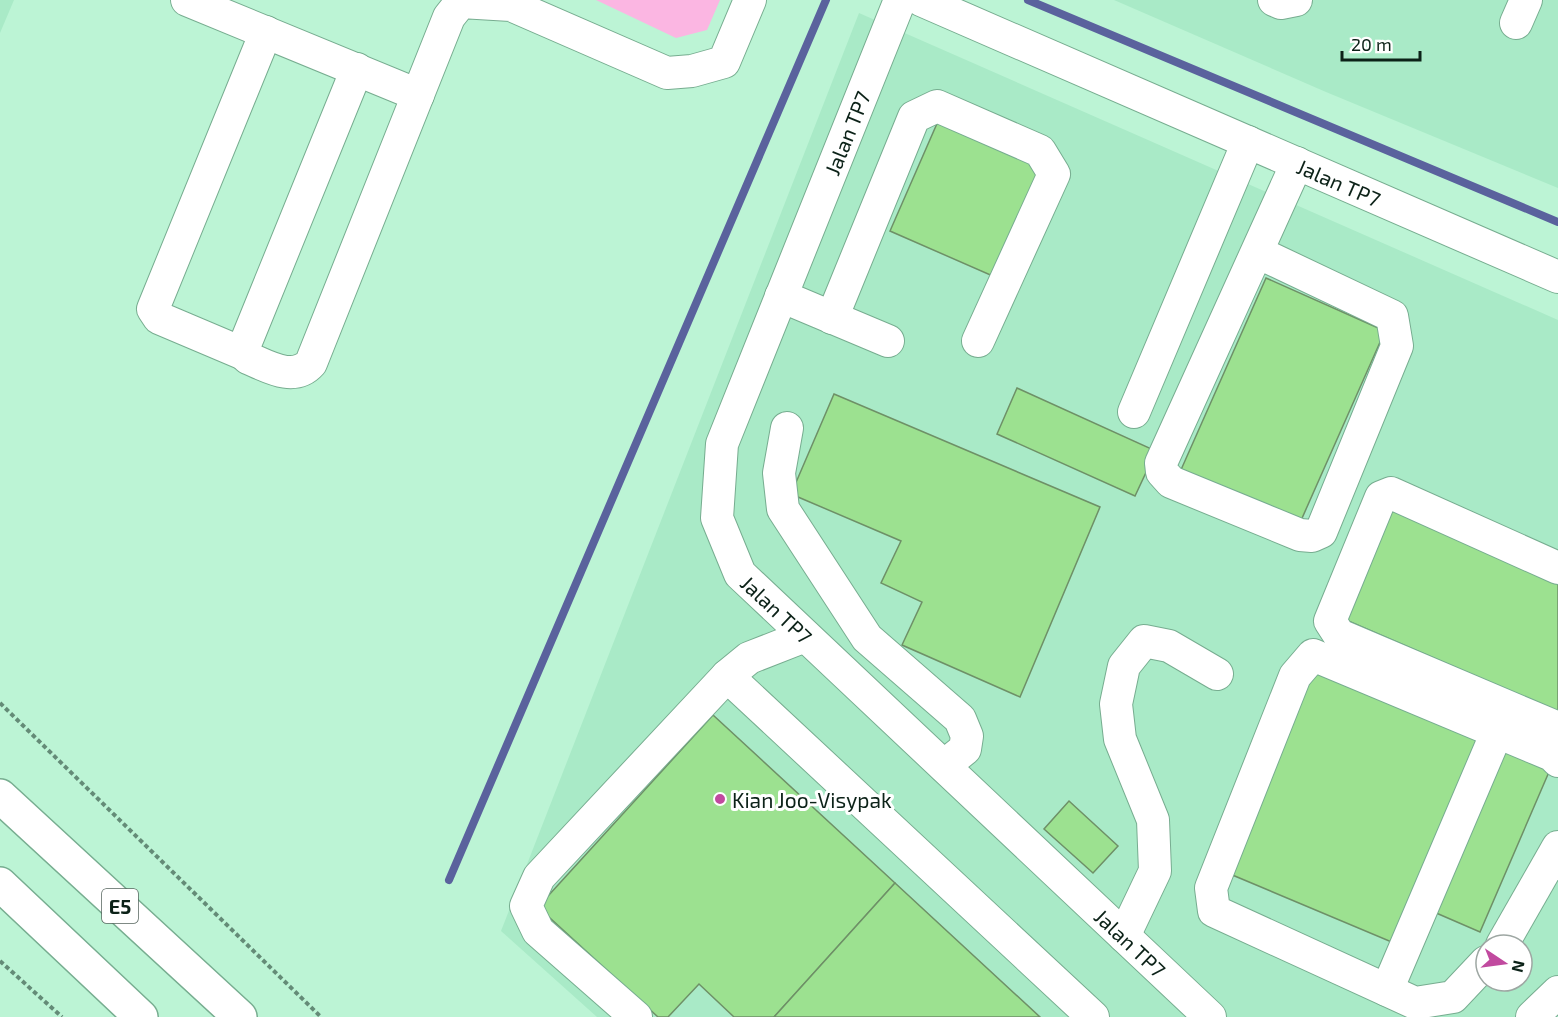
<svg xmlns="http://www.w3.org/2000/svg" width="1558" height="1017" font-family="'Exo 2',sans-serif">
	<rect width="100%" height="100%" fill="#bcf4d5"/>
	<g fill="#a9eac7" fill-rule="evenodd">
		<polygon points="0,0 14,0 0,33"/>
		<polygon points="1114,0 1558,0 1558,188 1326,92"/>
		<path d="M859,13l699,307v697h-961l-96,-86zM1486,945h36v36h-36z"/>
	</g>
	<polygon fill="#fbb6e2" points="596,0 720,0 707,30 676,38"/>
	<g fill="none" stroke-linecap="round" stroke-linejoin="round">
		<g stroke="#5a629d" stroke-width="8">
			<polyline points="1028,0 1558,222"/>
			<polyline points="449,880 826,0"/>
		</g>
	</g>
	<g fill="#9ce190" stroke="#6e9067" stroke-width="1.5">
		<polygon points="939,119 1044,165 995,277 890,231"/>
		<polygon points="1266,278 1385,331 1299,525 1180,472"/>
		<polygon points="1017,388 1156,451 1135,496 997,434"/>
		<polygon points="834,394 1100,507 1020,697 902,645 922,602 881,583 901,541 791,494"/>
		<polygon points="1395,504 1558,577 1558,712 1346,620"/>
		<polygon points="1314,669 1479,739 1394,943 1230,874"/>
		<polygon points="713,715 895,883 774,1017 734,1017 699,984 668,1017 658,1017 538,907"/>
		<polygon points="1499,742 1552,765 1480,932 1427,909"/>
		<polygon points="1069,801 1118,846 1093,873 1044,829"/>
		<polygon points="895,883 1040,1017 774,1017"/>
	</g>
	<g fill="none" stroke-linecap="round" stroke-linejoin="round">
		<defs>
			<g id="minor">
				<polyline points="187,0 418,95"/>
				<path id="s1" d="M900,0l-178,444 -5,74 23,56 470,443"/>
				<path id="s2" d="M921,0l637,277"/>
				<polyline points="1274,0 1281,3 1296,0"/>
				<polyline points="1516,23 1526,0"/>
				<path d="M357,69l-111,273 -2,12 4,4c21,9 46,24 63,5l138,-346 12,-15 50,3 156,68 25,-2 32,-9 26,-62"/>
				<polyline points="1257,252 1392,316 1397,346 1321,532 1312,536 1300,535 1171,482 1162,472 1161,463 1297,163"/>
				<polyline points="781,296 888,341"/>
				<polyline points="832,318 914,117 937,106 1040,151 1054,174 978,341"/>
				<polyline points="244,354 159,318 153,309 266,32"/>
				<polyline points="1134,412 1248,142"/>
				<polyline points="787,428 779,473 783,509 867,638 960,719 967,736 965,749 944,766"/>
				<polyline points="1558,568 1391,493 1381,497 1330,621 1339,635 1558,728"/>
				<polyline points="727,676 1093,1017"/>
				<polyline points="1124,936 1155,871 1153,820 1120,739 1116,704 1124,666 1144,641 1169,646 1217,674"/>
				<polyline points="1502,945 1558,847"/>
				<polyline points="1486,962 1453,997 1415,1003 1214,911 1211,888 1295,676 1313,655 1552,755 1558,761"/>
				<polyline points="1387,990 1497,732"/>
				<polyline points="636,1017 538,931 526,906 539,877 727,676 749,658 805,636"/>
				<polyline points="1532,1017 1558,992"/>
			</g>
			<g id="highway">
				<polyline points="0,796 240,1017"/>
				<polyline points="0,884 141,1017"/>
			</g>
		</defs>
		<use href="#minor" stroke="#77ad90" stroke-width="34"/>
		<use href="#highway" stroke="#77ad90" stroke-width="36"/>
		<g stroke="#648b77" stroke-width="4" stroke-dasharray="4.5 3" stroke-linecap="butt">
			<polyline points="0,703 321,1017"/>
			<polyline points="0,961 62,1017"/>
		</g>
		<use href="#minor" stroke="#fff" stroke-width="32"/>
		<use href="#highway" stroke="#fff" stroke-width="33"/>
	</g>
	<circle fill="#c14a9f" stroke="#fff" stroke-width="2" cx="720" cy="799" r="6"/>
	<g text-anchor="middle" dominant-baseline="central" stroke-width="6" stroke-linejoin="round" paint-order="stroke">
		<rect fill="#fff" stroke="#55645d" stroke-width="1.5" x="102" y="889" width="36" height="34" rx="4.5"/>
		<g font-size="20" font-weight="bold" fill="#0c2218">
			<text x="120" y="906">E5</text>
		</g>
		<g font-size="21" fill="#0c2218" stroke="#fff">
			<text transform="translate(847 133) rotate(-68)">Jalan TP7</text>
			<text stroke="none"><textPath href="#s2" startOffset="456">Jalan TP7</textPath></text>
			<text stroke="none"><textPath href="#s1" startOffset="664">Jalan TP7</textPath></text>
			<text stroke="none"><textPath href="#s1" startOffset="1150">Jalan TP7</textPath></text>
		</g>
		<g font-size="21" fill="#0c2218" stroke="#fff" text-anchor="start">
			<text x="732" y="799">Kian Joo-Visypak</text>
		</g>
	</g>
	<g transform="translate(1504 963) rotate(103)"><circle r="28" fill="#ffffff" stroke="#9ea7a3" stroke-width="1.5"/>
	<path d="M0-4.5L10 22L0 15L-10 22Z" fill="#c14a9f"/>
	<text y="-9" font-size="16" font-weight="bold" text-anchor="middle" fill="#0c2218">N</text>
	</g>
	<path d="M1342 51v9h78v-9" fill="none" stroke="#0c2218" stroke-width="3"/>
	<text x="1351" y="51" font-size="18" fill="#0c2218" stroke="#ffffff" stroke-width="4.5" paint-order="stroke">20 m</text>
</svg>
